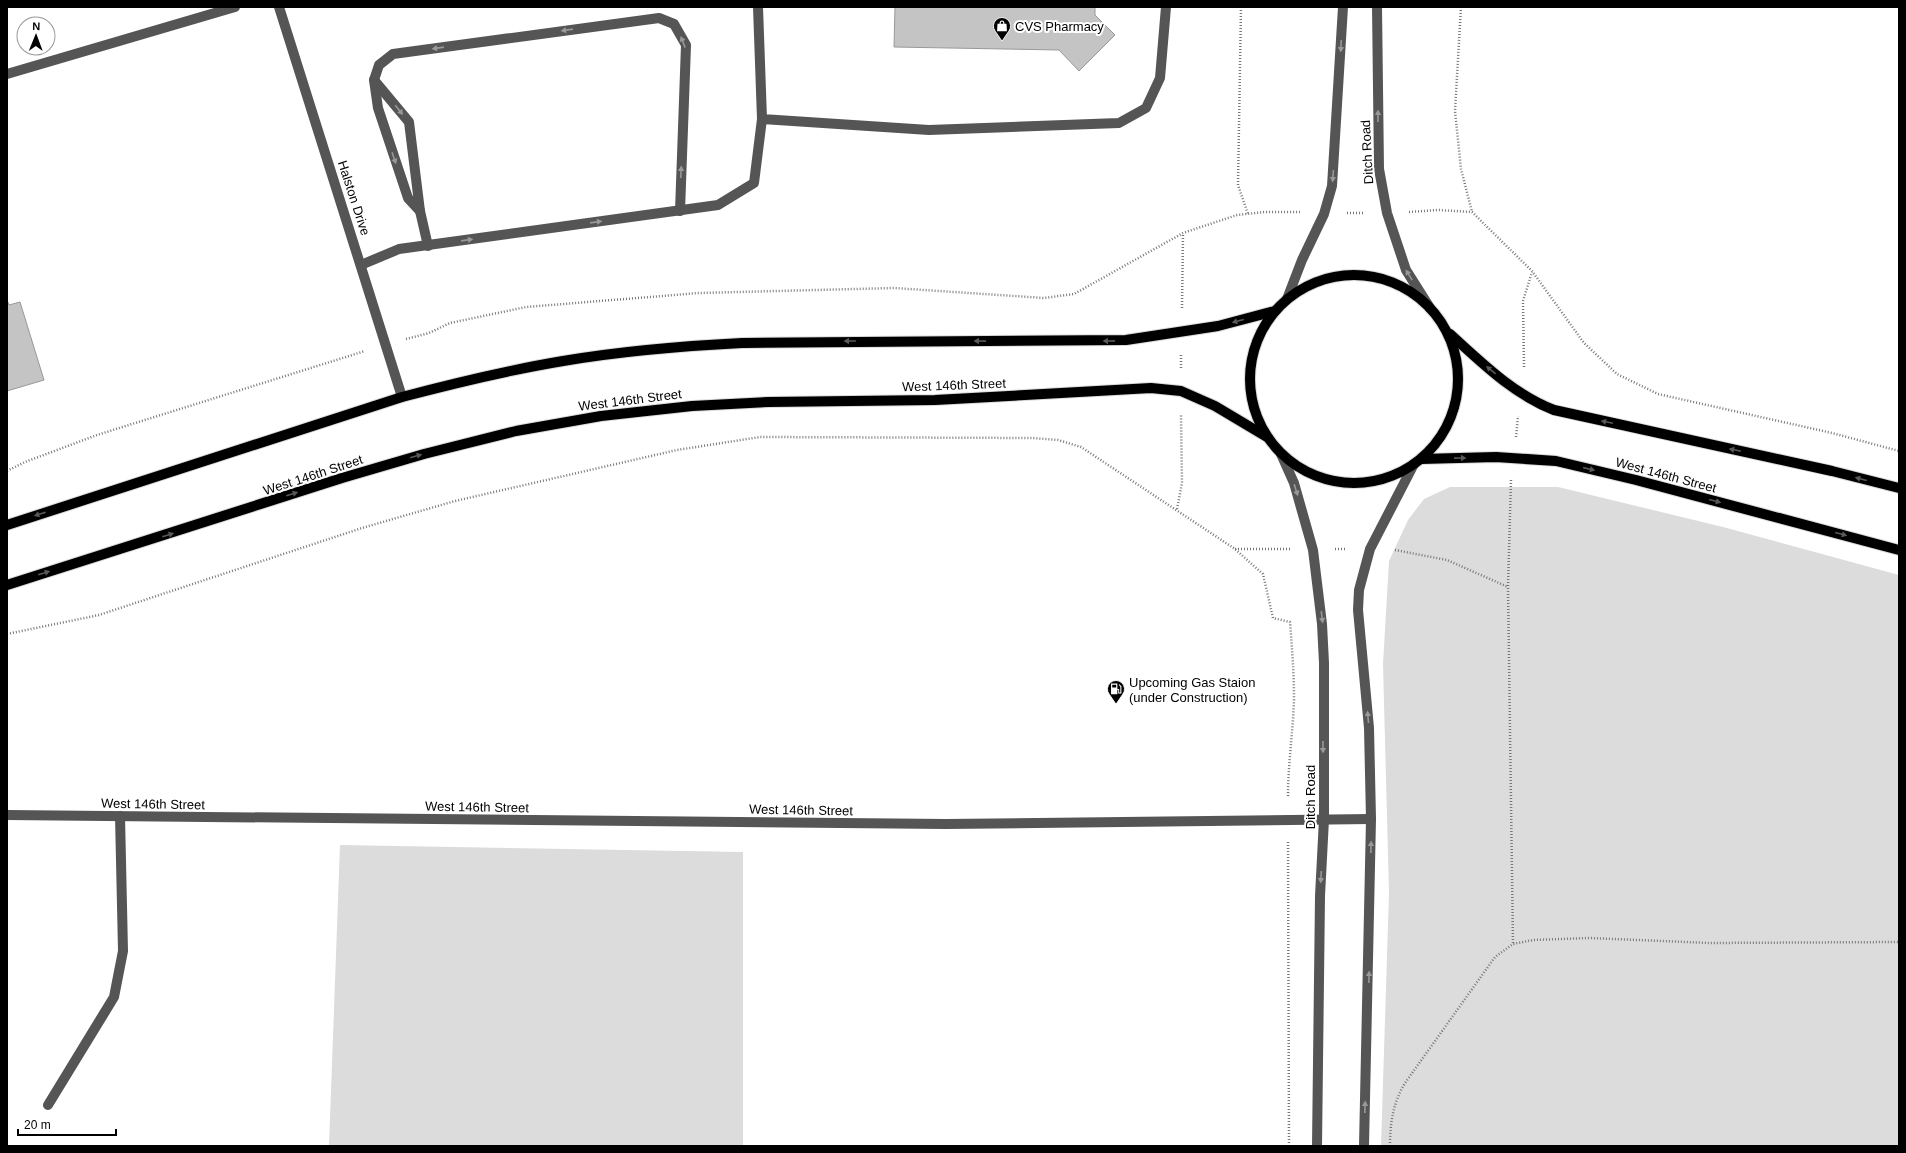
<svg xmlns="http://www.w3.org/2000/svg" width="1906" height="1153" font-family="Helvetica,sans-serif">
	<rect width="100%" height="100%" fill="#fff"/>
	<g fill="#dcdcdc">
		<polygon points="1450,487 1558,487 1723,527 1899,575 1899,1146 1381,1146 1389,893 1383,664 1389,561 1408,520 1424,499"/>
		<polygon points="340,845 743,852 743,1146 329,1146"/>
	</g>
	<g fill="#c4c4c4" stroke="#999">
		<polygon points="895,7 1095,7 1095,15 1115,35 1079,71 1059,50 894,47"/>
		<polygon points="7,300 9,305 20,302 44,380 7,391"/>
	</g>
	<g fill="none" stroke-linecap="round" stroke-linejoin="round">
		<defs>
			<g id="major">
				<circle cx="1354" cy="379" r="104"/>
				<path d="M1450,334c32,29 63,60 104,76l278,61 67,17"/>
				<polyline points="1421,459 1496,457 1556,461 1636,480 1899,550"/>
				<path d="M7,525l395,-128c53,-14 107,-27 161,-36 59,-10 119,-15 179,-18l384,-3 92,-14 57,-15"/>
				<polyline points="7,585 342,478 424,454 516,431 601,416 692,406 768,402 935,400 1151,388 1181,391 1215,406 1267,437"/>
			</g>
		</defs>
		<use href="#major" stroke="#dbdbdb" stroke-width="12"/>
		<g stroke="#777" stroke-width="2.5" stroke-dasharray="1 2" stroke-linecap="butt">
			<polyline points="1241,7 1238,185 1248,214"/>
			<polyline points="1461,7 1455,111 1461,169 1472,212"/>
			<polyline points="1409,212 1438,210 1472,212 1532,271 1584,343 1617,374 1658,394 1832,433 1899,451"/>
			<polyline points="1347,213 1364,213"/>
			<polyline points="1182,308 1183,233"/>
			<polyline points="406,339 429,333 450,323 526,307 699,293 894,288 1044,298 1074,294 1183,233 1237,215 1265,212 1300,212"/>
			<polyline points="1524,367 1523,301 1532,272"/>
			<polyline points="1181,368 1181,353"/>
			<polyline points="1516,437 1518,416"/>
			<polyline points="7,471 25,462 97,435 365,351"/>
			<polyline points="1511,480 1508,587 1513,944"/>
			<polyline points="1177,509 1182,483 1181,415"/>
			<polyline points="1235,549 1290,549"/>
			<polyline points="1335,549 1346,549"/>
			<polyline points="1395,550 1447,560 1508,587"/>
			<path d="M7,634l92,-19 263,-87 93,-27 222,-51 83,-13 272,1 26,2 23,7 154,102 28,25 10,44 17,4c2,26 4,51 4,77 -1,33 -6,65 -6,98"/>
			<polyline points="1288,842 1289,1146"/>
			<path d="M1390,1146c0,-23 3,-43 15,-63l90,-126 18,-13 20,-4 56,-2 120,5 190,-1"/>
		</g>
		<g stroke="#555" stroke-width="10">
			<polyline points="279,7 402,397"/>
			<polyline points="758,7 762,119 929,130 1119,123 1146,108 1160,78 1166,7"/>
			<polyline points="1377,7 1379,169 1387,213 1406,270 1430,308"/>
			<polyline points="7,74 235,7"/>
			<polyline points="374,80 409,122 420,211 428,246"/>
			<polyline points="420,211 408,198 378,108 374,80 379,65 393,54 659,18 674,24 686,45 680,211"/>
			<polyline points="361,265 399,249 718,205 754,183 762,119"/>
			<polyline points="1287,299 1302,260 1324,214 1332,186 1343,7"/>
			<polyline points="1281,454 1294,483 1313,550 1322,624 1324,663 1324,819 1320,896 1317,1146"/>
			<polyline points="7,815 946,824 1371,819"/>
			<polyline points="48,1105 114,997 123,951 120,816"/>
			<polyline points="1364,1146 1371,819 1369,728 1358,610 1359,590 1370,549 1414,464"/>
		</g>
		<use href="#major" stroke="#000" stroke-width="10"/>
	</g>
	<defs><path id="oneway-solid" d="M-6-.8H1V-3.2L6.5 0L1 3.2V.8H-6Z"/></defs>
	<g fill="#999">
		<use href="#oneway-solid" transform="translate(567 30) rotate(172)"/>
		<use href="#oneway-solid" transform="translate(683 42) rotate(-111)"/>
		<use href="#oneway-solid" transform="translate(1341 46) rotate(93)"/>
		<use href="#oneway-solid" transform="translate(438 48) rotate(172)"/>
		<use href="#oneway-solid" transform="translate(399 110) rotate(51)"/>
		<use href="#oneway-solid" transform="translate(1378 116) rotate(-90)"/>
		<use href="#oneway-solid" transform="translate(394 158) rotate(71)"/>
		<use href="#oneway-solid" transform="translate(681 172) rotate(-88)"/>
		<use href="#oneway-solid" transform="translate(1333 176) rotate(94)"/>
		<use href="#oneway-solid" transform="translate(596 222) rotate(-8)"/>
		<use href="#oneway-solid" transform="translate(467 240) rotate(-8)"/>
		<use href="#oneway-solid" transform="translate(1409 275) rotate(-122)"/>
		<use href="#oneway-solid" transform="translate(1296 490) rotate(72)"/>
		<use href="#oneway-solid" transform="translate(1322 617) rotate(83)"/>
		<use href="#oneway-solid" transform="translate(1368 717) rotate(-95)"/>
		<use href="#oneway-solid" transform="translate(1323 747) rotate(90)"/>
		<use href="#oneway-solid" transform="translate(1371 847) rotate(-89)"/>
		<use href="#oneway-solid" transform="translate(1321 877) rotate(93)"/>
		<use href="#oneway-solid" transform="translate(1369 977) rotate(-89)"/>
		<use href="#oneway-solid" transform="translate(1365 1107) rotate(-88)"/>
	</g>
	<g fill="#595959">
		<use href="#oneway-solid" transform="translate(1238 321) rotate(165)"/>
		<use href="#oneway-solid" transform="translate(850 341) rotate(180)"/>
		<use href="#oneway-solid" transform="translate(980 341) rotate(-179)"/>
		<use href="#oneway-solid" transform="translate(1109 341) rotate(179)"/>
		<use href="#oneway-solid" transform="translate(1491 370) rotate(-141)"/>
		<use href="#oneway-solid" transform="translate(1607 422) rotate(-168)"/>
		<use href="#oneway-solid" transform="translate(1735 450) rotate(-168)"/>
		<use href="#oneway-solid" transform="translate(416 456) rotate(-16)"/>
		<use href="#oneway-solid" transform="translate(1460 458) rotate(-1)"/>
		<use href="#oneway-solid" transform="translate(1589 469) rotate(13)"/>
		<use href="#oneway-solid" transform="translate(1861 479) rotate(-165)"/>
		<use href="#oneway-solid" transform="translate(292 494) rotate(-18)"/>
		<use href="#oneway-solid" transform="translate(1715 501) rotate(15)"/>
		<use href="#oneway-solid" transform="translate(40 514) rotate(162)"/>
		<use href="#oneway-solid" transform="translate(1841 534) rotate(15)"/>
		<use href="#oneway-solid" transform="translate(168 535) rotate(-18)"/>
		<use href="#oneway-solid" transform="translate(44 573) rotate(-17)"/>
	</g>
	<defs>
		<symbol id="shop-pin" viewBox="-11 -11 22 30"><path d="M0 17L-7.5 6A9.5 9.5 0 1 1 7.5 6Z" fill="#000" stroke="#fff"/><path d="M-5-2.5h2.3a2.7 3.5 0 0 1 5.4 0H5L5.5 6h-11ZM-1.5-2.5h3a1.5 2.3 0 0 0-3 0Z" fill="#fff"/></symbol>
		<symbol id="fuel-pin" viewBox="-11 -11 22 30"><path d="M0 17L-7.5 6A9.5 9.5 0 1 1 7.5 6Z" fill="#000" stroke="#fff"/><path d="M-5.5-6h7V0h2V4h1.3V-2.5L3-4.5l.8-.8L6-3V5H2.5V1h-1V6h-7ZM-4.2-4.7v3.2H.2V-4.7Z" fill="#fff"/></symbol>
	</defs>
	<g fill-rule="evenodd">
		<use href="#shop-pin" x="992" y="16" width="20" height="27"/>
		<use href="#fuel-pin" x="1106" y="679" width="20" height="27"/>
	</g>
	<g text-anchor="middle" dominant-baseline="central" stroke-width="4" stroke-linejoin="round" paint-order="stroke">
		<g font-size="13" fill="#000" stroke="#fff" text-anchor="start">
			<text x="1015" y="26">CVS Pharmacy</text>
			<text x="1129" y="682">Upcoming Gas Staion<tspan x="1129" dy="15">(under Construction)</tspan></text>
		</g>
		<g font-size="13" fill="#000" stroke="#fff">
			<text transform="translate(1367 152) rotate(-93)">Ditch Road</text>
			<text transform="translate(354 198) rotate(72)">Halston Drive</text>
			<text transform="translate(954 385) rotate(-2)">West 146th Street</text>
			<text transform="translate(630 400) rotate(-7)">West 146th Street</text>
			<text transform="translate(313 475) rotate(-18)">West 146th Street</text>
			<text transform="translate(1666 475) rotate(15)">West 146th Street</text>
			<text transform="translate(1310 797) rotate(-90)">Ditch Road</text>
			<text transform="translate(153 804) rotate(1)">West 146th Street</text>
			<text transform="translate(477 807) rotate(1)">West 146th Street</text>
			<text transform="translate(801 810) rotate(1)">West 146th Street</text>
		</g>
	</g>
	<rect width="1906" height="1153" fill="none" stroke="#000000" stroke-width="16"/>
	<g transform="translate(36 36) rotate(1)"><circle r="19" fill="#ffffff" stroke="#999999"/>
	<path d="M0-3L7 15L0 10L-7 15Z" fill="#000000"/>
	<text y="-6" font-size="11" font-weight="bold" text-anchor="middle" fill="#000000">N</text>
	</g>
	<path d="M18 1129v6h98v-6" fill="none" stroke="#000000" stroke-width="2"/>
	<text x="24" y="1129" font-size="12" fill="#000000" stroke="#ffffff" stroke-width="3" paint-order="stroke">20 m</text>
</svg>
